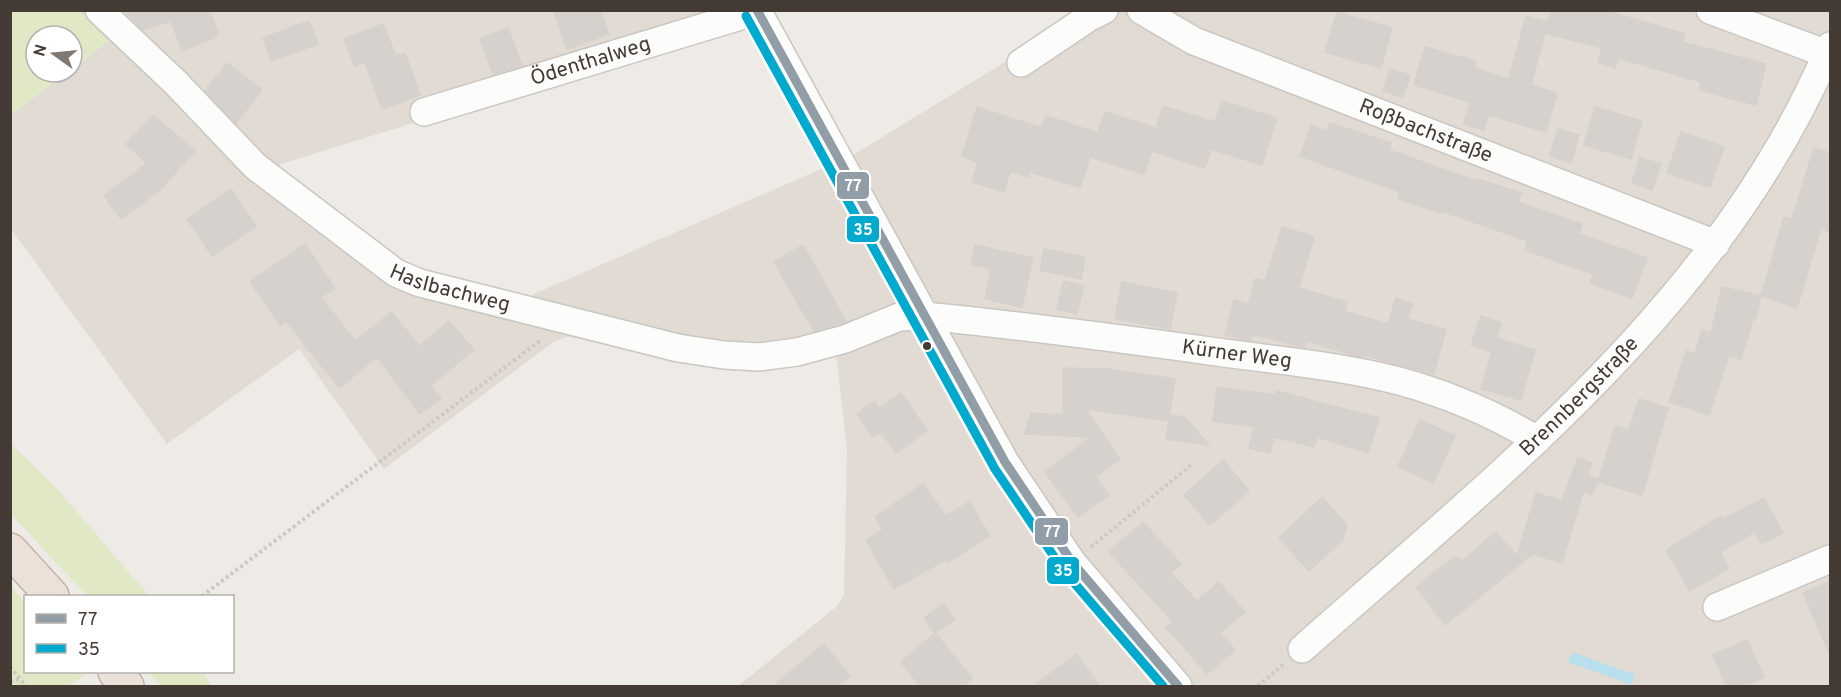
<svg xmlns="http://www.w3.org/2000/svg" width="1841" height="697" font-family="Overpass,sans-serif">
	<rect width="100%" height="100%" fill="#eeeae6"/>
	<polygon fill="#e2dbd3" points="78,11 775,11 268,168 394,263 518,301 853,155 1088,11 1830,11 1830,686 738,686 836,607 844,595 847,449 836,354 579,336 566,337 552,343 384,469 299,349 167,444 11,229 10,115 68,72 72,72 72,69 116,35"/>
	<g fill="#e0e8c6">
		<polygon points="11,11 78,11 116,36 72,69 72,36 36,36 36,72 68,72 11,115"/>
		<polygon points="11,444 59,491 149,596 87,596 11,514"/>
		<polygon points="10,584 25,603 26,672 80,672 84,676 68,686 11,686"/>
		<polygon points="148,672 202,672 212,686 161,686"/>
	</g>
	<polygon fill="#b7e0ec" points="1572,652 1635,675 1632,685 1568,662"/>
	<g fill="#d6d1cd" stroke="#d6d1cc" stroke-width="1.5">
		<polygon points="124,10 210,10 217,30 217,37 182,50 171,21 143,30"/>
		<polygon points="553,10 600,10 609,34 567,49"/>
		<polygon points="1551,10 1604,10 1685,34 1683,42 1766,64 1756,105 1699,90 1701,82 1618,58 1615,68 1598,62 1602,48 1545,33 1531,85 1557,93 1546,132 1488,115 1484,130 1464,124 1470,102 1414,85 1425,47 1476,61 1474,68 1509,79 1526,16 1548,22"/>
		<polygon points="1337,12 1392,28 1381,68 1325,52"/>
		<polygon points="309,21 318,44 271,61 263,38"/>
		<polygon points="383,24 396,56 405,53 420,95 382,109 365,62 355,66 344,39"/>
		<polygon points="508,28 522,66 493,75 480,38"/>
		<polygon points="227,63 262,90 236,123 205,91"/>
		<polygon points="1390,69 1410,75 1403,97 1383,91"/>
		<polygon points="1222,101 1277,118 1262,165 1211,149 1205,168 1152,151 1144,174 1090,157 1080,187 1030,172 1028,177 1010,171 1004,192 972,182 978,162 962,156 977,107 1042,128 1046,116 1098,133 1105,112 1156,128 1163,106 1215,122"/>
		<polygon points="1595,107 1642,121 1631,159 1584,145"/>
		<polygon points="153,115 195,151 159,191 121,219 104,196 147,163 126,144"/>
		<polygon points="1330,123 1391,143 1389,150 1477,181 1478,179 1521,193 1518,202 1582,224 1579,234 1647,258 1632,298 1590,283 1593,274 1525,250 1528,241 1441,211 1440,213 1398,199 1400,192 1300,156 1311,125 1327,131"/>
		<polygon points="1558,129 1579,135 1571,163 1550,156"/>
		<polygon points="1681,132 1724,147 1710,187 1667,173"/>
		<polygon points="1814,148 1830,153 1830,232 1821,228 1797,308 1761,296 1784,217 1792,219"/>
		<polygon points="1640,157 1661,164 1652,190 1632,183"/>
		<polygon points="231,189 256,226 212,256 187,219"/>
		<polygon points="1282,227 1314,237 1299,288 1347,302 1344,311 1388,324 1396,298 1413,304 1407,319 1446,329 1434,374 1367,356 1357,356 1307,341 1305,348 1252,334 1251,341 1225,335 1234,300 1249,304 1255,279 1265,281"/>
		<polygon points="305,244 335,288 321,297 355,341 392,312 419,346 449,321 474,350 431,385 441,398 420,414 377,357 339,388 286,321 280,325 250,282"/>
		<polygon points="803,245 846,321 839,324 814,331 774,262"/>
		<polygon points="975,245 1033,258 1022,307 985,299 991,269 971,264"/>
		<polygon points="1044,249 1085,257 1081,279 1040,270"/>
		<polygon points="1064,281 1084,286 1077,314 1057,309"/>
		<polygon points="1122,282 1177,293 1170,329 1115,319"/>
		<polygon points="1722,287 1761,296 1755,319 1753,319 1741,359 1729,355 1709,415 1669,402 1686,351 1695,354 1702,330 1711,333"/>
		<polygon points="1481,316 1501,323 1496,338 1535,350 1521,400 1481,389 1495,340 1491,352 1471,345"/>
		<polygon points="1063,368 1108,369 1175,379 1170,415 1185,417 1209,445 1166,439 1169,421 1086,409 1120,459 1095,477 1109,495 1078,517 1045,472 1091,437 1025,434 1031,413 1063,415"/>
		<polygon points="1217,387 1275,395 1276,391 1379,418 1368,453 1317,437 1314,447 1274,437 1270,453 1249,448 1254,427 1213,421"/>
		<polygon points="901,393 927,431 896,453 881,432 873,437 857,414 874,401 879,409"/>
		<polygon points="1639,399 1668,408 1642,495 1598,482 1615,426 1629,430"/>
		<polygon points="1420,420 1455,436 1433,483 1398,466"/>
		<polygon points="1578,458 1592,463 1588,475 1598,479 1592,495 1583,492 1562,563 1533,554 1445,625 1416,587 1456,556 1462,561 1495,532 1517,556 1536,493 1562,501"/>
		<polygon points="1223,460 1249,491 1210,525 1184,495"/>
		<polygon points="923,484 946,516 969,502 990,536 947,563 945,560 894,589 866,540 883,530 875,517"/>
		<polygon points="1322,497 1347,525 1343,539 1309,571 1279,538"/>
		<polygon points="1764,498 1783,533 1762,544 1755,531 1720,553 1729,568 1690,591 1666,550 1721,516 1723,519"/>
		<polygon points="1143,522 1181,564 1171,573 1197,601 1219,582 1245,612 1220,633 1235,650 1207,674 1166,627 1173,622 1109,552"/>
		<polygon points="1830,581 1830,655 1803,593"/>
		<polygon points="943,604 955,619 935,633 924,618"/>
		<polygon points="935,633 972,678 962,687 921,687 901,662"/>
		<polygon points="1747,640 1764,677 1741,687 1727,687 1713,655"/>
		<polygon points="824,644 850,676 837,687 772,687"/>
		<polygon points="1077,654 1100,687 1032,687"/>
	</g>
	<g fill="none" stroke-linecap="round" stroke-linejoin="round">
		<defs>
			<g id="minor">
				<path id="s1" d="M99,10l77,73 79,83 141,107 24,10 258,65 46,7 35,2 38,-5 48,-13 54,-22 25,-1c96,9 191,22 286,35 62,9 127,14 189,30 48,13 95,33 138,59"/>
				<polyline points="757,10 1005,462 1072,562 1178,686"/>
				<path id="s2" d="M1141,10l53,31 522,203"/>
				<polyline points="1710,10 1827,54"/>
				<polyline points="1021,63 1088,18 1104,10"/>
				<path id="s3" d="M424,112l333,-101"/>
				<polyline points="1717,607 1830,559"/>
				<path id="s4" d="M1302,649c200,-177 422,-350 528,-603"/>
			</g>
			<g id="highway">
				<polyline points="10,550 52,596"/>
				<polyline points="115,672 127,686"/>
			</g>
		</defs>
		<use href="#minor" stroke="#cac6c2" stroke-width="30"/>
		<use href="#highway" stroke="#c6b3a2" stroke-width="36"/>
		<g stroke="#ccc9c5" stroke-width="4" stroke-dasharray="3 3" stroke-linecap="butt">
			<polyline points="1091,547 1191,465"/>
			<polyline points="202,596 541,340"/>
			<polyline points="10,667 26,686"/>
			<polyline points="10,681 19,679"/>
			<polyline points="1258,686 1285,663"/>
		</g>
		<use href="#minor" stroke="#fcfcfb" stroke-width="27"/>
		<use href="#highway" stroke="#ebe1d8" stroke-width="33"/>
		<defs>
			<polyline id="bus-1" points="757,10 1005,462 1072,562 1178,686"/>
			<polyline id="bus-2" points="746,16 995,469 1063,570 1163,686"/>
		</defs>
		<use href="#bus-1" stroke="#fff" stroke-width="14"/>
		<use href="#bus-2" stroke="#fff" stroke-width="14"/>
		<use href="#bus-1" stroke="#929ea7" stroke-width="9"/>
		<use href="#bus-2" stroke="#00a9ce" stroke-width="9"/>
	</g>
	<circle fill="#433a33" stroke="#fff" stroke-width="2" cx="927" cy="346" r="5"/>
	<g text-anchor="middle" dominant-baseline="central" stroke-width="4.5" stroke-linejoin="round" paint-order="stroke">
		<g font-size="21" fill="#433a33" stroke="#fff">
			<text stroke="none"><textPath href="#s3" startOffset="174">Ödenthalweg</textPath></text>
			<text stroke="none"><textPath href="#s2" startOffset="310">Roßbachstraße</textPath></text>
			<text stroke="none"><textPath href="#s1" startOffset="454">Haslbachweg</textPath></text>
			<text stroke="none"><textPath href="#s1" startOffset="1258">Kürner Weg</textPath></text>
			<text stroke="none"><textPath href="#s4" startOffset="375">Brennbergstraße</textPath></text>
		</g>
	</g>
	<g stroke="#fff" stroke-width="2">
		<rect x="836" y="171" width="34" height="29" rx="6" fill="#929ea7"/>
		<rect x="846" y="215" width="34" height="28" rx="6" fill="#00a9ce"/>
		<rect x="1034" y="517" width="35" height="29" rx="6" fill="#929ea7"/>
		<rect x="1046" y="556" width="34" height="29" rx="6" fill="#00a9ce"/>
	</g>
	<g font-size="16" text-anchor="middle" font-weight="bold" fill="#fff">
		<text x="853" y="191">77</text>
		<text x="863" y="235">35</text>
		<text x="1052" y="537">77</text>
		<text x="1063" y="576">35</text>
	</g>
	<rect width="1841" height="697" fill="none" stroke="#433a33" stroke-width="24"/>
	<rect x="24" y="595" width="210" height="78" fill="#ffffff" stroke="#b4b0ad" stroke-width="1.5"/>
	<rect x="36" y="614" width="30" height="9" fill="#929ea7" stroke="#b4b0ad" stroke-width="1.5"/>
	<text x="78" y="625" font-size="18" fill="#433a33">77</text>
	<rect x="36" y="644" width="30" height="9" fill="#00a9ce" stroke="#b4b0ad" stroke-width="1.5"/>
	<text x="78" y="655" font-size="18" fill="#433a33">35</text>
	<g transform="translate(54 54) rotate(285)"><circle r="28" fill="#ffffff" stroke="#b4b0ad" stroke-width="1.5"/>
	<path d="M0-4.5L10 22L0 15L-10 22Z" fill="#7f7872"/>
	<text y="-9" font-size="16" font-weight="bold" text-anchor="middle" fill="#433a33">N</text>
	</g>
</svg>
